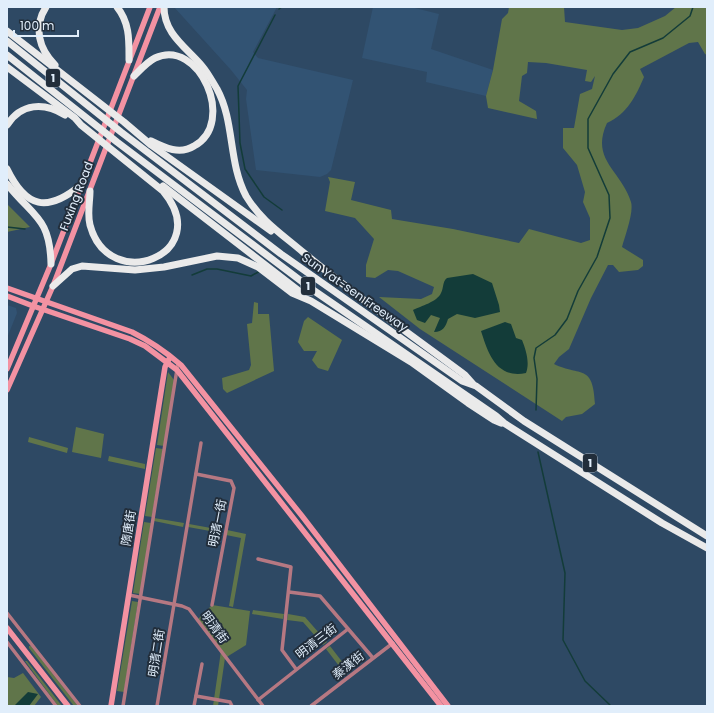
<svg xmlns="http://www.w3.org/2000/svg" width="714" height="713" font-family="Poppins,'Noto Sans TC',sans-serif">
	<rect width="100%" height="100%" fill="#2e4964"/>
	<g fill="#325373">
		<polygon points="174,7 277,7 253,52 258,58 353,80 331,170 327,174 320,177 256,170 246,99 247,90 231,70"/>
		<polygon points="373,7 411,7 439,14 431,49 493,70 486,96 426,82 427,72 362,58"/>
		<polygon points="7,305 16,308 17,313 7,338"/>
	</g>
	<g fill="#60754a">
		<path d="M509,7h55l1,15 57,8 16,-2 27,-12 11,-9h31v48l-2,-1 -7,-12 -9,1 -49,26 4,8c-8,19 -17,37 -37,46 -17,37 14,47 24,79 3,10 -6,34 -9,45l21,13v6l-5,4 -19,2 -6,-7h-5l-17,33 -22,51 -10,8 -5,7c27,13 39,-1 41,40l-13,10 -16,3 -4,4 -142,-92 -41,-32 42,2 11,-5 2,-7 -36,-16 -10,-1 -13,8 -9,-1v-12l8,-26 -19,-21 -30,-7 5,-29 -2,-5 27,5 -4,18 40,10 1,9 61,10 66,14 10,-14 52,14 9,-3v-22l-7,-16 2,-10 -8,-27 -14,-17v-20h11l6,-34 12,-5 3,-13 -4,6 -6,-1 2,-11 -41,-7 -18,-1 -1,11 -5,3 -3,25 17,10 1,8 -49,-11 -2,-12 7,-26 9,-51 6,-6z"/>
		<polygon points="7,204 30,227 7,232"/>
		<polygon points="254,302 258,303 258,314 269,314 274,371 227,393 223,389 222,378 249,370 251,365 247,324 252,323"/>
		<polygon points="308,317 342,340 328,371 318,368 312,360 317,351 304,351 298,342 304,321"/>
		<polygon points="168,372 174,380 164,446 157,445"/>
		<polygon points="76,427 104,434 101,458 72,452"/>
		<polygon points="29,437 68,448 67,453 28,442"/>
		<polygon points="156,448 163,449 152,517 145,516"/>
		<polygon points="109,456 145,464 145,469 108,461"/>
		<polygon points="154,518 184,523 183,527 154,521"/>
		<polygon points="144,522 151,523 140,594 133,593"/>
		<polygon points="189,524 222,530 221,533 188,527"/>
		<polygon points="227,530 246,534 233,607 229,606 241,538 226,535"/>
		<polygon points="132,601 138,602 124,692 117,691"/>
		<polygon points="212,605 250,611 246,645 225,658 218,706 213,706 221,651 198,619"/>
		<polygon points="253,610 284,614 283,619 252,614"/>
		<polygon points="288,614 305,617 327,642 323,645 303,622 287,620"/>
		<polygon points="29,646 31,646 78,706 74,706 29,648"/>
		<polygon points="330,646 350,672 346,675 326,649"/>
		<polygon points="25,661 27,661 62,706 58,706"/>
		<polygon points="23,673 41,697 34,706 7,706 7,677 14,678"/>
	</g>
	<g fill="#133c39">
		<path d="M473,274l19,9 7,22 1,7 -25,6 -18,-4 -9,5c-2,7 -5,13 -14,13l6,-14 -9,-3 -6,8 -8,-3 -4,-10c8,-4 24,-8 28,-17 3,-5 1,-11 6,-15z"/>
		<path d="M505,322l6,2 5,14 6,2c4,10 8,23 4,33 -30,6 -38,-20 -45,-42z"/>
		<polygon points="28,692 38,694 29,706 14,706"/>
	</g>
	<g fill="none" stroke-linecap="round" stroke-linejoin="round">
		<g stroke="#133c39" stroke-width="1.5">
			<polyline points="279,9 282,7"/>
			<polyline points="275,15 238,86 240,143 245,169 264,197 282,210"/>
			<polyline points="7,227 25,229"/>
			<polyline points="192,275 207,269 217,269 251,276 260,271"/>
			<polyline points="536,410 537,379 534,358 536,348 555,335 567,319 578,291 597,257 610,218 609,195 588,148 588,119 613,74 630,52 663,38 690,16 693,7"/>
			<polyline points="538,452 565,573 563,640 585,681 611,706"/>
		</g>
		<g stroke="#b67882" stroke-width="3.5">
			<polyline points="196,474 231,481 234,488 212,605"/>
			<polyline points="258,559 291,567 282,650 296,669"/>
			<polyline points="289,592 320,596 373,658"/>
			<polyline points="129,595 182,606 189,609 263,706"/>
			<polyline points="7,613 80,706"/>
			<polyline points="7,642 56,706"/>
			<polyline points="196,696 230,702 232,706"/>
			<polyline points="258,700 348,629"/>
			<polyline points="123,706 178,363"/>
			<polyline points="157,706 201,443"/>
			<polyline points="194,706 202,664"/>
			<polyline points="311,706 393,643"/>
		</g>
		<g stroke="#f392a2" stroke-width="5.5">
			<path d="M7,288l125,44c18,9 34,20 49,33l121,151 146,190"/>
			<polyline points="7,296 33,306 130,339 145,346 177,370 441,706"/>
			<polyline points="7,369 51,264 150,7"/>
			<polyline points="7,390 53,286 160,7"/>
			<polyline points="7,628 68,706"/>
			<polyline points="111,706 165,367 169,359"/>
		</g>
		<g stroke="#eaeaea" stroke-width="7">
			<path d="M46,7c-13,20 -7,42 9,58"/>
			<path d="M117,7c13,16 12,34 12,53"/>
			<path d="M164,7c0,27 22,40 38,59 6,7 10,15 15,23 18,33 11,73 29,107 14,24 37,39 58,57 52,43 107,82 161,122l8,9"/>
			<polyline points="7,31 124,122 151,145 271,231"/>
			<polyline points="7,41 121,132 281,254 462,381 476,386 524,421 707,536"/>
			<polyline points="7,55 117,142 313,290 496,416 504,423 662,523 707,548"/>
			<path d="M7,67l68,51 6,7 82,66c53,63 -54,105 -73,34 -3,-11 0,-23 0,-34"/>
			<path d="M134,76c6,-6 13,-14 21,-18 44,-21 82,65 39,88 -14,9 -29,2 -43,-5"/>
			<path d="M7,125c14,-22 37,-23 58,-10"/>
			<path d="M7,169c19,39 40,44 74,16"/>
			<path d="M7,184c26,33 43,33 44,80"/>
			<polyline points="163,186 303,294"/>
			<polyline points="53,286 72,269 82,266 135,270 164,267 217,256 238,258 258,267 292,293 311,301 411,362 468,403 494,420 501,423"/>
		</g>
	</g>
	<g text-anchor="middle" dominant-baseline="central" stroke-width="4" stroke-linejoin="round" paint-order="stroke">
		<g fill="#222e3b" stroke="#a8b4c1" stroke-width="1">
			<rect x="46" y="69" width="14" height="18" rx="3"/>
			<rect x="301" y="277" width="14" height="18" rx="3"/>
			<rect x="583" y="454" width="14" height="18" rx="3"/>
		</g>
		<g font-size="11" font-weight="bold" fill="#e1eefb">
			<text x="53" y="78">1</text>
			<text x="308" y="286">1</text>
			<text x="590" y="463">1</text>
		</g>
		<g font-size="12" fill="#e1eefb" stroke="#222e3b">
			<text transform="translate(76 196) rotate(-69)">Fuxing Road</text>
			<text transform="translate(355 292) rotate(35)">Sun Yat-sen Freeway</text>
			<text transform="translate(217 523) rotate(-79)">明清一街</text>
			<text transform="translate(128 528) rotate(-81)">隋唐街</text>
			<text transform="translate(215 627) rotate(54)">明清街</text>
			<text transform="translate(316 641) rotate(-38)">明清三街</text>
			<text transform="translate(156 653) rotate(-81)">明清二街</text>
			<text transform="translate(348 665) rotate(-38)">秦漢街</text>
		</g>
	</g>
	<rect width="714" height="713" fill="none" stroke="#e1eefb" stroke-width="16"/>
	<path d="M14 30v6h64v-6" fill="none" stroke="#e1eefb" stroke-width="2"/>
	<text x="20" y="30" font-size="12" fill="#e1eefb" stroke="#222e3b" stroke-width="3" paint-order="stroke">100 m</text>
</svg>
